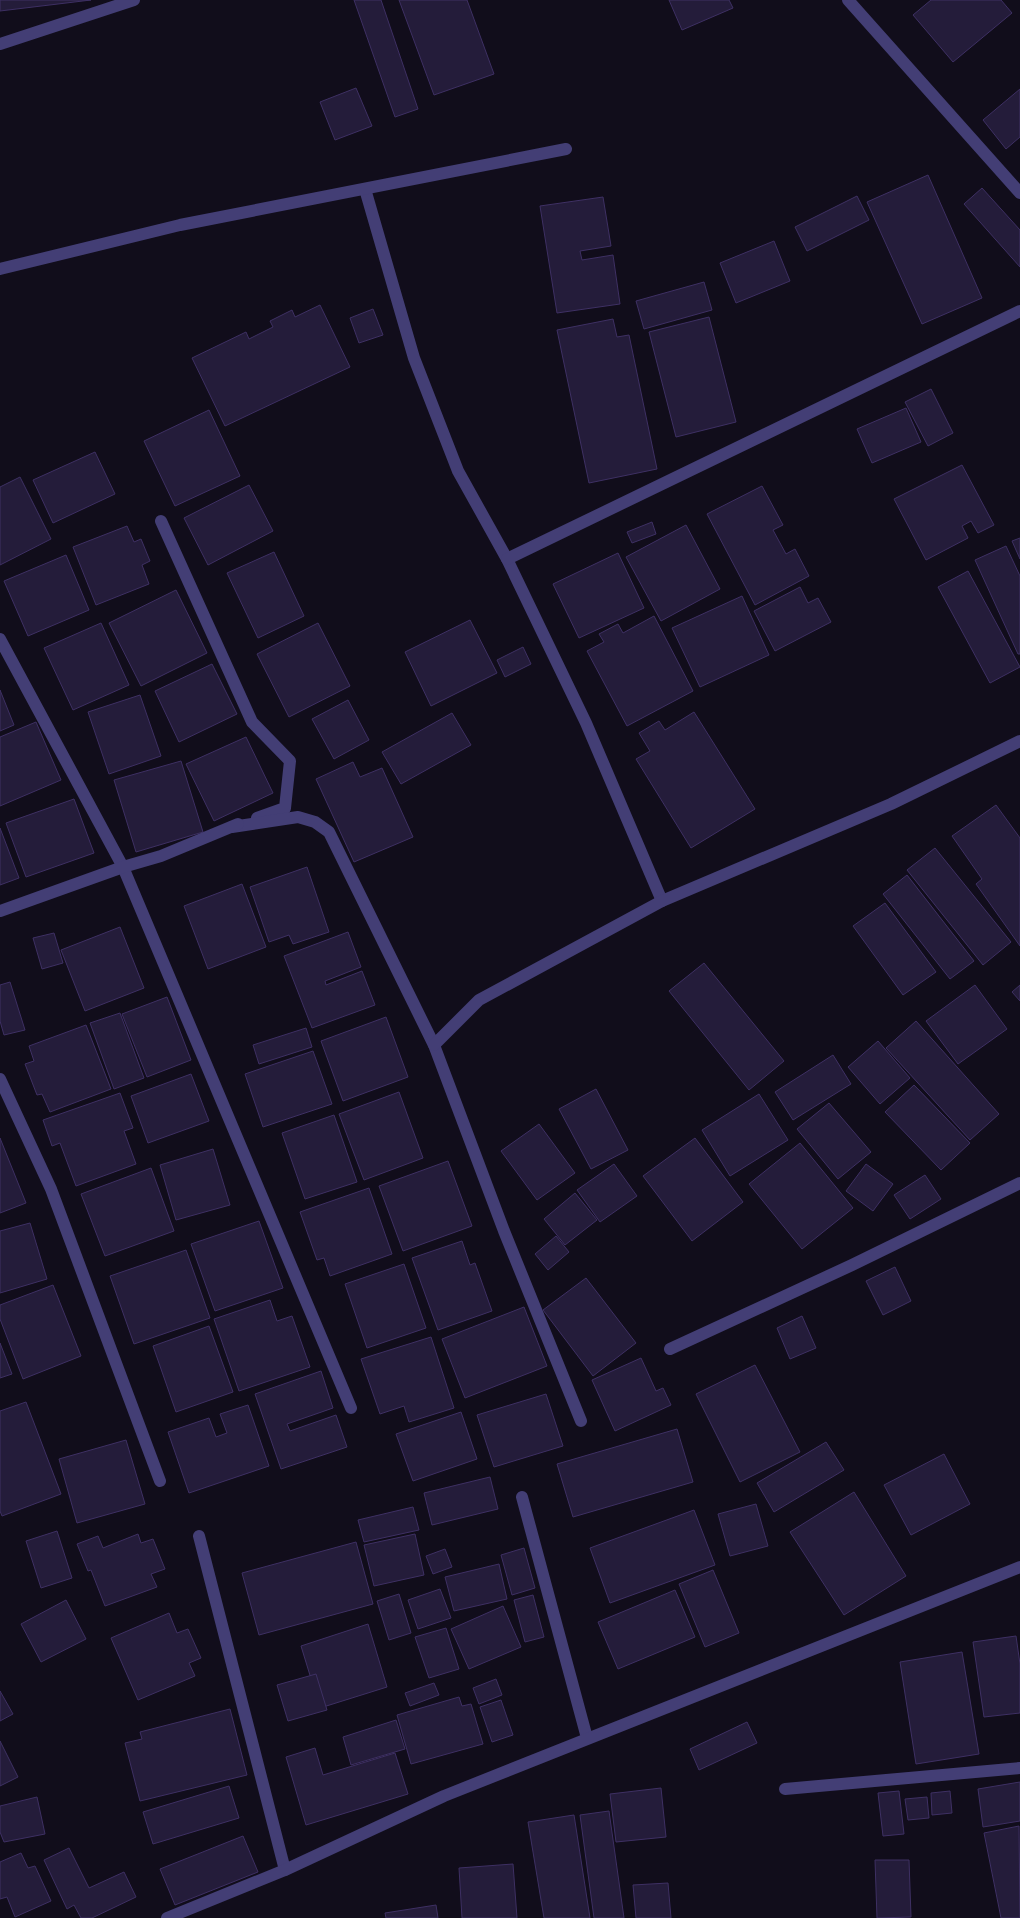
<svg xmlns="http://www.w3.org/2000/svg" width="1020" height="1918" font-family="'Space Grotesk',sans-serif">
	<rect width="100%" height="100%" fill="#110d1b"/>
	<g fill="#241c3a" stroke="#3e3063">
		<polygon points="0,0 91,0 0,11"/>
		<polygon points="354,0 381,0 418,109 395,117"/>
		<polygon points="399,0 467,0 494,74 434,95"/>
		<polygon points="669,0 729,0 733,8 682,30"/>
		<polygon points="931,0 1001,0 1012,13 953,62 913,15"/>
		<polygon points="356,88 372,126 335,140 320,102"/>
		<polygon points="1020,89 1020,137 1006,149 983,120"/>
		<polygon points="928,175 982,298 922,324 867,202"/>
		<polygon points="982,188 1020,230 1020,267 964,204"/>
		<polygon points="857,196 869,220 807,251 795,227"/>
		<polygon points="603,197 611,246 580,251 582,260 613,255 620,304 557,313 540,206"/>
		<polygon points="774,241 790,281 736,303 720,263"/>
		<polygon points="704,282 712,310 644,329 636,301"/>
		<polygon points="320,305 350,367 225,426 192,358 246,332 249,339 273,327 270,321 292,310 295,317"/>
		<polygon points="373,309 383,335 359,343 350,318"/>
		<polygon points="709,317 736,422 676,437 649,332"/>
		<polygon points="613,319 617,337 629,335 657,469 589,483 557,330"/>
		<polygon points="931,389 953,433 928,446 905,402"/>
		<polygon points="906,408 921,442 872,463 857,429"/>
		<polygon points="209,410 240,476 175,506 144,441"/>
		<polygon points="95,452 115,494 53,523 33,480"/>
		<polygon points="962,465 994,525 978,533 971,521 962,526 968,538 926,560 894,499"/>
		<polygon points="20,477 51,539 0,565 0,487"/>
		<polygon points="249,485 273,531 208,565 184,518"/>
		<polygon points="762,486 783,525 773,530 786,554 795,549 809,576 755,605 707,514"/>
		<polygon points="652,522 656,534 632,543 627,532"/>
		<polygon points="686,525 720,589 661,621 626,557"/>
		<polygon points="127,526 134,542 141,539 150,561 142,565 149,584 96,605 73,547"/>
		<polygon points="1020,538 1020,559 1012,541"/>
		<polygon points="1006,546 1020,576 1020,654 1018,654 975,560"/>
		<polygon points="274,552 304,616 258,638 227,573"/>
		<polygon points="618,553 644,608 579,638 553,584"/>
		<polygon points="66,555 89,610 28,636 4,581"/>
		<polygon points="968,571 1020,667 990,683 938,587"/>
		<polygon points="800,587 808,603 818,598 831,622 775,651 754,611"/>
		<polygon points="176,590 207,653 141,686 109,623"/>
		<polygon points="742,596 769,655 700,687 672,628"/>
		<polygon points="654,616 693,691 627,726 587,651 604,642 599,634 618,624 623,633"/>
		<polygon points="470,620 497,673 431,706 405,652"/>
		<polygon points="101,623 129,685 73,710 44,648"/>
		<polygon points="318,623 350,686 289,717 257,654"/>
		<polygon points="523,647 531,664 505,677 497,660"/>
		<polygon points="212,664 237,714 179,742 155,691"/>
		<polygon points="0,690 14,725 0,731"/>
		<polygon points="140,695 161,756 109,774 88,712"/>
		<polygon points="348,700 369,740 334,759 312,719"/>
		<polygon points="694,712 755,809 691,848 636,759 650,751 639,733 659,721 665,730"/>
		<polygon points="452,713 471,745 401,784 382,752"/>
		<polygon points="36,722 61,780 0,806 0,737"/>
		<polygon points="246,737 273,793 214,821 186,764"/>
		<polygon points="181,761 203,832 136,852 114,780"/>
		<polygon points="353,762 360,777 382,768 413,837 354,862 316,779"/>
		<polygon points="74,799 94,853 26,877 6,823"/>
		<polygon points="996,805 1020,838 1020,946 976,884 982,879 952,836"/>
		<polygon points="0,828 19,878 0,885"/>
		<polygon points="935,848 1011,942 983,965 907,870"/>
		<polygon points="307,867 329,932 293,944 289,935 269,942 250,887"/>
		<polygon points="907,875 974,961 950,979 883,894"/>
		<polygon points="242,884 266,947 208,969 184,906"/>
		<polygon points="885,903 936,972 903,995 853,926"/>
		<polygon points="120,927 144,988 85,1011 61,950"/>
		<polygon points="348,932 361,967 325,981 326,985 362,971 375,1005 312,1028 284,956"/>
		<polygon points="54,933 63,963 42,969 33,938"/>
		<polygon points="704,963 784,1061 749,1090 669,991"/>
		<polygon points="10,982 25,1030 4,1035 0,1021 0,985"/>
		<polygon points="975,985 1007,1029 958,1064 926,1021"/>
		<polygon points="1020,985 1020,1001 1012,992"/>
		<polygon points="167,997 191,1060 147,1077 122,1014"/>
		<polygon points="120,1013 144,1078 114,1089 90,1023"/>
		<polygon points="386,1017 408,1077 343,1101 321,1041"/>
		<polygon points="916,1021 999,1114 970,1140 886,1048"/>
		<polygon points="86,1025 111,1089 50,1112 42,1094 37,1095 25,1064 34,1061 29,1046"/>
		<polygon points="306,1028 312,1047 259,1064 253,1045"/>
		<polygon points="878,1041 910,1078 880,1104 848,1067"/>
		<polygon points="313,1051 332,1104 263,1127 245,1074"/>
		<polygon points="833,1055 851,1084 793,1120 775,1092"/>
		<polygon points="191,1074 209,1121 148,1143 131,1096"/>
		<polygon points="914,1085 970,1143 941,1170 885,1112"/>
		<polygon points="596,1089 628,1150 591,1169 559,1109"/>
		<polygon points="399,1092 423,1158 364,1180 339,1114"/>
		<polygon points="120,1093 133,1128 124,1131 136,1164 76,1186 60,1143 52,1146 43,1120"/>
		<polygon points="759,1094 788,1140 730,1176 702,1130"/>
		<polygon points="829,1103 871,1152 838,1179 797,1129"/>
		<polygon points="334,1115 357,1182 305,1199 282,1133"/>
		<polygon points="539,1124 575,1173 537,1200 501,1151"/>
		<polygon points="0,1138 26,1203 0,1213"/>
		<polygon points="695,1138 743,1202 692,1241 643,1176"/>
		<polygon points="800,1143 853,1208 802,1249 749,1184"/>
		<polygon points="213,1149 230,1205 176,1220 160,1165"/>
		<polygon points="448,1161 472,1226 403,1251 379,1186"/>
		<polygon points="614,1164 637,1196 600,1222 577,1190"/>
		<polygon points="866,1164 893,1184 873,1211 846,1191"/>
		<polygon points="151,1168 174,1231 105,1256 81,1194"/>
		<polygon points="925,1175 941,1199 910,1219 894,1195"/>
		<polygon points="369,1188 392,1254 330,1276 324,1258 317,1260 300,1212"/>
		<polygon points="575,1193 597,1220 565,1245 544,1219"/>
		<polygon points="259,1221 283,1288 215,1311 191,1244"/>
		<polygon points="30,1223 47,1279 0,1293 0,1231"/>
		<polygon points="556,1236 569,1252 548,1270 535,1254"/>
		<polygon points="462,1241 470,1265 475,1263 492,1311 438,1330 412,1258"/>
		<polygon points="186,1250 210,1318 134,1344 110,1276"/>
		<polygon points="404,1264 426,1328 367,1348 345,1284"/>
		<polygon points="895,1267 911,1301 883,1315 866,1281"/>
		<polygon points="586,1278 636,1343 593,1376 543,1310"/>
		<polygon points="53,1285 81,1356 23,1379 0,1319 0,1305"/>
		<polygon points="270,1300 277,1321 292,1316 310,1367 239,1391 214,1319"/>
		<polygon points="524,1307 547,1366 465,1398 442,1339"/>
		<polygon points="802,1316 816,1348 790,1359 777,1328"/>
		<polygon points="209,1326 233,1392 176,1412 153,1346"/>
		<polygon points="431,1337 454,1408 409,1422 404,1406 380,1414 361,1359"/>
		<polygon points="0,1343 12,1374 0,1378"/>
		<polygon points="641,1358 656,1391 663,1388 671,1405 615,1431 592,1380"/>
		<polygon points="755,1365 800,1452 740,1482 696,1394"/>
		<polygon points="321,1371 333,1408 287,1424 290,1431 336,1415 347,1447 281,1469 255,1394"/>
		<polygon points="546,1394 563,1446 494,1467 477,1415"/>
		<polygon points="26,1402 61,1494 2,1516 0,1511 0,1411"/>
		<polygon points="248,1405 269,1466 189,1493 168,1432 209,1418 216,1437 227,1433 220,1414"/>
		<polygon points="461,1412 477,1459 413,1481 396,1434"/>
		<polygon points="677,1429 693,1482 573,1517 557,1464"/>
		<polygon points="126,1440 145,1504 77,1523 59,1459"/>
		<polygon points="826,1442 844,1470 774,1512 757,1483"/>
		<polygon points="944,1454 970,1504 911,1535 884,1485"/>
		<polygon points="490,1477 498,1509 432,1525 424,1493"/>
		<polygon points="854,1492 906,1576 844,1615 790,1532"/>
		<polygon points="756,1504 768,1546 730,1556 718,1514"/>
		<polygon points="413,1507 419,1530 364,1542 358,1520"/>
		<polygon points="694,1510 715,1565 610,1603 590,1548"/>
		<polygon points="57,1531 72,1578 41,1588 26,1541"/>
		<polygon points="138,1534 141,1543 153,1539 165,1569 151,1574 157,1587 105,1606 91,1570 88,1571 77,1544 98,1536 103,1548"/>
		<polygon points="415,1534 424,1575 374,1586 364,1545"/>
		<polygon points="356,1542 373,1604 259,1635 242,1573"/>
		<polygon points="524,1548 535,1588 512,1595 501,1555"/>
		<polygon points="445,1549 452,1567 433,1574 426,1556"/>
		<polygon points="499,1564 507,1599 454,1611 445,1577"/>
		<polygon points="713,1570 739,1633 705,1647 679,1584"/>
		<polygon points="440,1589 451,1618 418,1629 408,1600"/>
		<polygon points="675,1590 695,1637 618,1669 598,1622"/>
		<polygon points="399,1594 411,1633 389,1640 377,1601"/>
		<polygon points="533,1595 544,1637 525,1642 514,1600"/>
		<polygon points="66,1600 86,1639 41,1662 21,1624"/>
		<polygon points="503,1606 521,1647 469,1669 451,1629"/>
		<polygon points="169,1613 177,1633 188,1629 201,1658 189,1663 195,1676 138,1700 111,1638"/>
		<polygon points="368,1624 387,1687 320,1708 301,1646"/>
		<polygon points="446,1628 459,1669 429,1678 415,1637"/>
		<polygon points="1016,1636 1020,1664 1020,1713 984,1717 973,1642"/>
		<polygon points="962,1652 979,1754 916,1764 900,1662"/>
		<polygon points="316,1674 327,1710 288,1721 277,1685"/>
		<polygon points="496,1679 502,1695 479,1704 473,1688"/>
		<polygon points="434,1683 439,1695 410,1706 405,1693"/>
		<polygon points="0,1691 13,1714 0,1721"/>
		<polygon points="459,1697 462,1706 471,1704 483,1744 411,1764 397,1715"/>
		<polygon points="501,1700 513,1735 492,1742 480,1707"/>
		<polygon points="230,1709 247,1775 140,1801 125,1743 142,1739 140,1732"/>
		<polygon points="396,1720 405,1749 351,1765 343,1737"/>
		<polygon points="747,1722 757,1743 699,1770 690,1749"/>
		<polygon points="0,1741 18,1777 0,1786"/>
		<polygon points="315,1748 323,1775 395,1753 408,1794 306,1825 286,1757"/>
		<polygon points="1020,1782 1020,1821 983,1827 978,1789"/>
		<polygon points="229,1786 239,1818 153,1844 143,1812"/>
		<polygon points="661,1788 666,1837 616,1842 610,1794"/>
		<polygon points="899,1791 904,1834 883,1836 878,1793"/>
		<polygon points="950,1791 952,1813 932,1815 931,1793"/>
		<polygon points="37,1797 45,1834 4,1842 0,1832 0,1806"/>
		<polygon points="927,1797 929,1818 908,1820 905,1799"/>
		<polygon points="609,1811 624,1918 594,1918 580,1815"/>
		<polygon points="574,1815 590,1918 544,1918 528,1822"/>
		<polygon points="1019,1826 1020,1918 1001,1918 984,1833"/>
		<polygon points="243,1836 258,1872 175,1905 160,1869"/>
		<polygon points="69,1848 89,1888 124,1872 136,1897 92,1918 81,1918 74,1905 67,1909 44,1860"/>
		<polygon points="21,1853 28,1868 35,1866 51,1901 15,1917 7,1897 0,1899 0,1862"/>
		<polygon points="875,1860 909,1860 911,1917 877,1918"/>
		<polygon points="513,1864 517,1918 462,1918 459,1868"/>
		<polygon points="668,1883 671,1918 636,1918 633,1885"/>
		<polygon points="436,1905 438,1918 386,1918 385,1913"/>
	</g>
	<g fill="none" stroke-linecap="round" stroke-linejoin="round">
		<g stroke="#433e75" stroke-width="12">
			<polyline points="848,0 1020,193"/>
			<polyline points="0,44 134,0"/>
			<polyline points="365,189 414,358 458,471 507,559 586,723 662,901"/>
			<polyline points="0,269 180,225 566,149"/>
			<polyline points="161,521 252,722 290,761 285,808 257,818"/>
			<polyline points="507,559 1020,311"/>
			<polyline points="0,639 123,867 351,1408"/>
			<polyline points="232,827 298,817 315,822 329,832 434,1045 504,1231 581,1421"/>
			<polyline points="0,911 123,867 161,856 238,824"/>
			<polyline points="434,1045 479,1000 662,901 891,804 1020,741"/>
			<polyline points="0,1079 51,1189 160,1481"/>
			<polyline points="670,1349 852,1265 1020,1183"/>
			<polyline points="522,1497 587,1738"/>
			<polyline points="199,1536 285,1870"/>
			<polyline points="785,1789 1020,1768"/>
			<polyline points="167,1918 285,1870 444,1796 1020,1567"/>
		</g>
	</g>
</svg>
